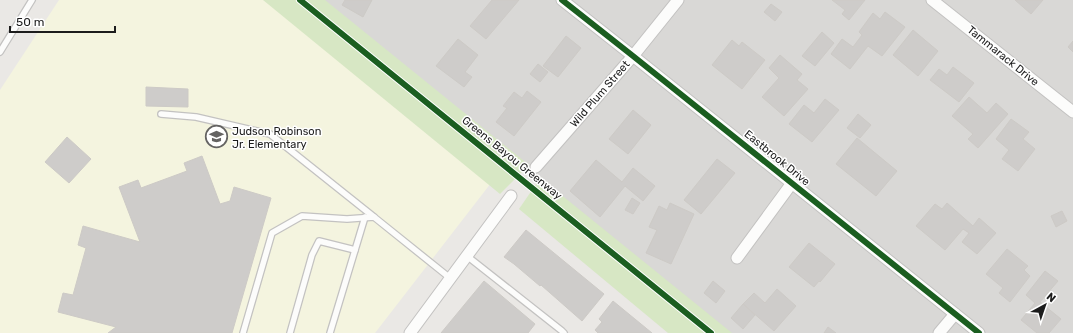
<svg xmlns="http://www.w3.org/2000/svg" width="1073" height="333" font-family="Rubik,sans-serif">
	<rect width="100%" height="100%" fill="#eae8e5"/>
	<polygon fill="#d9d8d6" points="321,0 1073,0 1073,333 729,333"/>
	<polygon fill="#f4f4df" points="59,0 264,0 491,183 375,333 0,333 0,90"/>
	<g fill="#d7e7c4">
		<polygon points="263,0 325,0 529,165 500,194"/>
		<polygon points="541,177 554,189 732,333 668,333 519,209"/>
	</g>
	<g fill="#ceccca" stroke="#cdcac6">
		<polygon points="345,0 372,0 363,17 342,5"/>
		<polygon points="492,0 519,0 486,39 470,26"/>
		<polygon points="832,0 865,0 849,20 842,14 845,10"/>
		<polygon points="1015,0 1043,0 1031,14"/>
		<polygon points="771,4 782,12 775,21 764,12"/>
		<polygon points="885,12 905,27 882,56 868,46 850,69 831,54 842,39 853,47 862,35 859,32 873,13 880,19"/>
		<polygon points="913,30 938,51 918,76 893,55"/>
		<polygon points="822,32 834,43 815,66 802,56"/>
		<polygon points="566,36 581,48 558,77 543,66"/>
		<polygon points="458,39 478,55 465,72 472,77 464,87 436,66"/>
		<polygon points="732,40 739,46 742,42 765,60 742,89 712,65"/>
		<polygon points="1073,41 1073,52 1068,47"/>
		<polygon points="780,55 802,74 797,80 808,89 784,116 762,97 779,78 769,68"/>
		<polygon points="538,64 548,72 540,82 530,74"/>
		<polygon points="953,67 974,83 959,102 930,80 939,69 947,75"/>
		<polygon points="146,87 188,89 188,107 146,106"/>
		<polygon points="527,91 541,102 514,136 496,122 507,108 503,106 514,92 522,98"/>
		<polygon points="969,97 987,113 996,103 1008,114 978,148 968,139 973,134 952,116"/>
		<polygon points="825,99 839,110 812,142 789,124 804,105 814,113"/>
		<polygon points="633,110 651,125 628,154 609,139"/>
		<polygon points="858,114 871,125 860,138 847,128"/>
		<polygon points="1011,119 1029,132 1023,139 1035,149 1018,171 1002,159 1009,150 996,139"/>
		<polygon points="67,137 91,159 69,183 45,162"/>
		<polygon points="857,138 897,171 876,196 836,164"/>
		<polygon points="202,156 220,204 230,201 234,187 271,198 232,333 108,333 116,327 58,312 63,293 73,295 86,248 78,245 83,226 140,242 119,187 138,180 141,188 187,171 184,163"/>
		<polygon points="717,159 735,173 701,214 684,200"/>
		<polygon points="596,160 622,182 633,168 655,186 643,201 625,186 600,217 570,191"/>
		<polygon points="632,198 640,203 633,214 625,210"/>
		<polygon points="670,203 694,214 671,264 646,253 657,230 649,227 659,206 667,210"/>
		<polygon points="947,203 973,226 979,218 996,233 977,254 962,242 969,233 963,229 945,250 916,226 935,204 942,209"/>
		<polygon points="1062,211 1067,221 1056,227 1051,216"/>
		<polygon points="526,230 604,294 582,321 541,285 540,286 514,264 504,257"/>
		<polygon points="809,243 835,264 820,282 819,281 814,287 789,267"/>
		<polygon points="1007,249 1028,266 1024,270 1030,276 1010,302 999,293 1003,288 986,274"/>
		<polygon points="1045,271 1058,281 1040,302 1061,319 1049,333 1037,333 1021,320 1035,303 1026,295"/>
		<polygon points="484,281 535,324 528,333 441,333"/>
		<polygon points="713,281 725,291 716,303 704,293"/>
		<polygon points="777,289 796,306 774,331 743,304 754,293 765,303"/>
		<polygon points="613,301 652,333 598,333 595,330 602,322 599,319"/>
		<polygon points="743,304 755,315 743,329 731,318"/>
		<polygon points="828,327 836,333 824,333"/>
	</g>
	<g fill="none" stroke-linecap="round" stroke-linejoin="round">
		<defs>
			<g id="lane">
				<polyline points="0,52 32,0"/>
				<polyline points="161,114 196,117 270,134 374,217"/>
				<polyline points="467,256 562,331 564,333"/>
				<polyline points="243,333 272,233 302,216 347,219 374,217 450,278"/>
				<polyline points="290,333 312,255 319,241 355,250"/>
				<polyline points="330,333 365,217"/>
			</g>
			<g id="street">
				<polyline points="562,0 633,56 979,333"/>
				<polyline points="932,0 1073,112"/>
				<polyline points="536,167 633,56 678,0"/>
				<polyline points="737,258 792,183"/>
				<polyline points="410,333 511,196"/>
				<polyline points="939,333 955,314"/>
			</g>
		</defs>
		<use href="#lane" stroke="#c3c2c1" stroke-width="8"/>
		<use href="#street" stroke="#c3c2c1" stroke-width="13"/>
		<use href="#lane" stroke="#fcfcfb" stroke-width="5.5"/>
		<use href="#street" stroke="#fcfcfb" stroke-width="11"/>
		<defs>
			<g id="cycleway">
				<polyline points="300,0 711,333"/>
				<polyline points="562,0 633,56 979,333"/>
			</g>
		</defs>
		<use href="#cycleway" stroke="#fff" stroke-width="8"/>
		<use href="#cycleway" stroke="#1b5e20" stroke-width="6"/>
	</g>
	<defs>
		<symbol id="school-ring" viewBox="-11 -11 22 22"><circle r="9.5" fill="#fff" stroke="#646362" stroke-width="1.5"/><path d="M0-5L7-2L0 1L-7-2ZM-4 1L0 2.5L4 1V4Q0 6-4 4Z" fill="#646362"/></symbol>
	</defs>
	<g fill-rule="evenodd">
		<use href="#school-ring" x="204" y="124" width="25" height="25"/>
	</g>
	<g text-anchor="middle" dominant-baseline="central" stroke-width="3" stroke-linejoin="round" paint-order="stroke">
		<g font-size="11" fill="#1c1c1c" stroke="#fff">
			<text transform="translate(1003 56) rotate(39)">Tammarack Drive</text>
			<text transform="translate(600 94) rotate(-49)">Wild Plum Street</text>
			<text transform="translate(512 158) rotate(39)">Greens Bayou Greenway</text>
			<text transform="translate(777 158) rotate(39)">Eastbrook Drive</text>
		</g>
		<g font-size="11" fill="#1c1c1c" stroke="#fff" text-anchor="start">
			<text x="232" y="131">Judson Robinson<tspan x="232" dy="13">Jr. Elementary</tspan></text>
		</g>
	</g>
	<g transform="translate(1045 305) rotate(40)" stroke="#ffffff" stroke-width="3" paint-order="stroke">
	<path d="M0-3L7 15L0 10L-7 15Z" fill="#1c1c1c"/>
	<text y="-6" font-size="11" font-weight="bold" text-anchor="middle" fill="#1c1c1c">N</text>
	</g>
	<path d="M10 26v6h105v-6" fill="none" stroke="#1c1c1c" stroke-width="2"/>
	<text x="16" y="26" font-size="12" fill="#1c1c1c" stroke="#ffffff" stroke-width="3" paint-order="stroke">50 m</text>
</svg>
